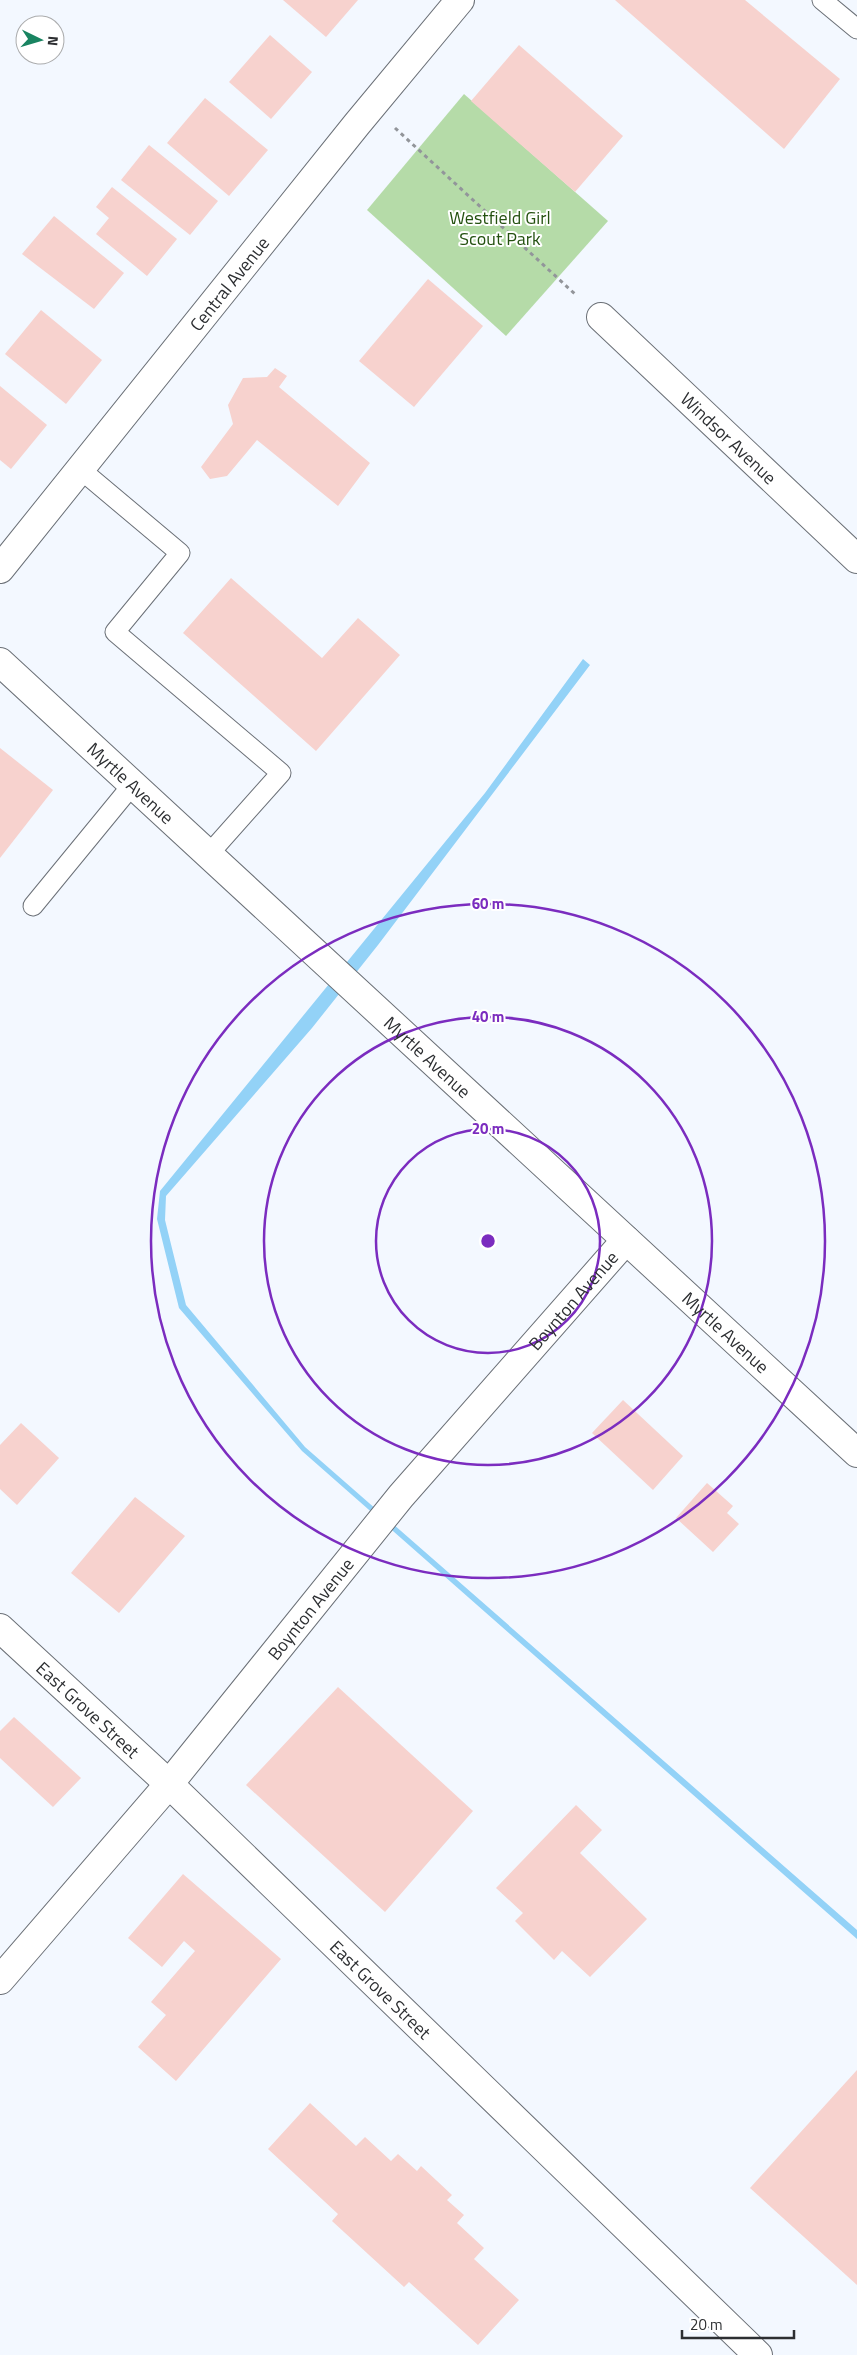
<svg xmlns="http://www.w3.org/2000/svg" width="857" height="2355" font-family="'Titillium Web',sans-serif">
	<rect width="100%" height="100%" fill="#f3f8ff"/>
	<polygon fill="#b5dba8" points="464,94 608,221 506,336 367,210"/>
	<polygon fill="#93d2f7" points="583,659 590,665 378,945 312,1028 166,1196 165,1220 186,1305 305,1447 857,1930 857,1939 302,1451 179,1308 157,1219 160,1191 485,793"/>
	<g fill="#f7d2ce">
		<polygon points="283,0 358,0 326,37"/>
		<polygon points="615,0 745,0 840,79 784,149"/>
		<polygon points="270,35 312,72 271,119 229,82"/>
		<polygon points="519,45 623,136 575,192 471,101"/>
		<polygon points="205,98 268,150 229,196 167,143"/>
		<polygon points="149,145 218,201 190,235 121,180"/>
		<polygon points="112,187 177,239 147,276 96,234 109,218 96,207"/>
		<polygon points="54,216 124,273 94,309 22,254"/>
		<polygon points="428,279 483,326 414,407 359,361"/>
		<polygon points="41,310 102,360 66,404 5,354"/>
		<polygon points="275,368 287,376 279,387 370,463 338,506 257,440 227,476 210,479 201,467 233,424 228,405 243,378 267,377"/>
		<polygon points="0,386 47,425 11,469 0,460"/>
		<polygon points="231,578 322,658 358,618 400,655 316,751 183,633"/>
		<polygon points="0,748 53,790 0,858"/>
		<polygon points="623,1400 683,1456 653,1490 592,1433"/>
		<polygon points="21,1423 59,1458 17,1505 0,1489 0,1445"/>
		<polygon points="707,1483 733,1506 727,1513 739,1524 713,1552 676,1518"/>
		<polygon points="135,1497 185,1536 119,1613 71,1573"/>
		<polygon points="338,1687 473,1811 385,1912 246,1785"/>
		<polygon points="14,1717 81,1778 53,1807 0,1758 0,1731"/>
		<polygon points="576,1805 602,1830 580,1853 647,1919 590,1977 562,1951 554,1960 515,1921 523,1913 496,1888"/>
		<polygon points="183,1874 281,1959 176,2081 138,2047 166,2015 151,2002 195,1951 184,1941 162,1967 128,1938"/>
		<polygon points="857,2070 857,2285 750,2188"/>
		<polygon points="310,2103 356,2146 365,2137 391,2161 398,2154 417,2171 421,2166 452,2195 447,2200 464,2215 457,2223 484,2248 474,2259 519,2300 478,2345 409,2282 404,2287 332,2221 338,2214 268,2149"/>
	</g>
	<g fill="none" stroke-linecap="round" stroke-linejoin="round">
		<defs>
			<g id="service">
				<polyline points="822,0 857,29"/>
				<polyline points="80,469 180,553 115,632 281,773 208,855"/>
				<polyline points="33,906 133,784"/>
			</g>
			<g id="minor">
				<path id="s1" d="M601,317l256,242"/>
				<path id="s2" d="M0,662l857,791"/>
				<path id="s3" d="M0,1628l169,156 589,571"/>
				<path id="s4" d="M0,1980l169,-196 232,-288 225,-256"/>
			</g>
			<g id="secondary">
				<path id="s5" d="M0,569l357,-445 103,-124"/>
			</g>
		</defs>
		<use href="#service" stroke="#6b7077" stroke-width="21"/>
		<use href="#minor" stroke="#6b7077" stroke-width="30"/>
		<use href="#secondary" stroke="#6b7077" stroke-width="30"/>
		<polyline stroke="#92959a" stroke-width="3" stroke-dasharray="4 4" stroke-linecap="butt" points="395,128 576,295"/>
		<use href="#service" stroke="#fff" stroke-width="19"/>
		<use href="#minor" stroke="#fff" stroke-width="28"/>
		<use href="#secondary" stroke="#fff" stroke-width="28"/>
	</g>
	<g fill="none" stroke="#7b2cbf" stroke-width="2.5">
		<circle cx="488" cy="1241" r="112"/>
		<circle cx="488" cy="1241" r="224"/>
		<circle cx="488" cy="1241" r="337"/>
	</g>
	<g text-anchor="middle" dominant-baseline="central" stroke-width="4" stroke-linejoin="round" paint-order="stroke">
		<g font-size="18" fill="#245110" stroke="#fff">
			<text x="500" y="217">Westfield Girl<tspan x="500" dy="21">Scout Park</tspan></text>
		</g>
		<g font-size="18" fill="#2d2f32" stroke="#fff">
			<text stroke="none"><textPath href="#s5" startOffset="366">Central Avenue</textPath></text>
			<text stroke="none"><textPath href="#s1" startOffset="176">Windsor Avenue</textPath></text>
			<text stroke="none"><textPath href="#s2" startOffset="178">Myrtle Avenue</textPath></text>
			<text stroke="none"><textPath href="#s2" startOffset="582">Myrtle Avenue</textPath></text>
			<text stroke="none"><textPath href="#s4" startOffset="889">Boynton Avenue</textPath></text>
			<text stroke="none"><textPath href="#s2" startOffset="988">Myrtle Avenue</textPath></text>
			<text stroke="none"><textPath href="#s4" startOffset="484">Boynton Avenue</textPath></text>
			<text stroke="none"><textPath href="#s3" startOffset="120">East Grove Street</textPath></text>
			<text stroke="none"><textPath href="#s3" startOffset="525">East Grove Street</textPath></text>
		</g>
	</g>
	<circle cx="488" cy="1241" r="8" fill="#7b2cbf" stroke="#fff" stroke-width="2.5"/>
	<g font-size="15" text-anchor="middle" font-weight="bold" fill="#7b2cbf" stroke="#fff" stroke-width="4" stroke-linejoin="round" paint-order="stroke">
		<text x="488" y="909">60 m</text>
		<text x="488" y="1022">40 m</text>
		<text x="488" y="1134">20 m</text>
	</g>
	<g transform="translate(40 40) rotate(95)"><circle r="24" fill="#ffffff" stroke="#abacad"/>
	<path d="M0-4L9 19L0 12L-9 19Z" fill="#198461"/>
	<text y="-8" font-size="14" font-weight="bold" text-anchor="middle" fill="#2d2f32">N</text>
	</g>
	<path d="M682 2330v8h112v-8" fill="none" stroke="#2d2f32" stroke-width="2.5"/>
	<text x="690" y="2330" font-size="15" fill="#2d2f32" stroke="#ffffff" stroke-width="4" paint-order="stroke">20 m</text>
</svg>
